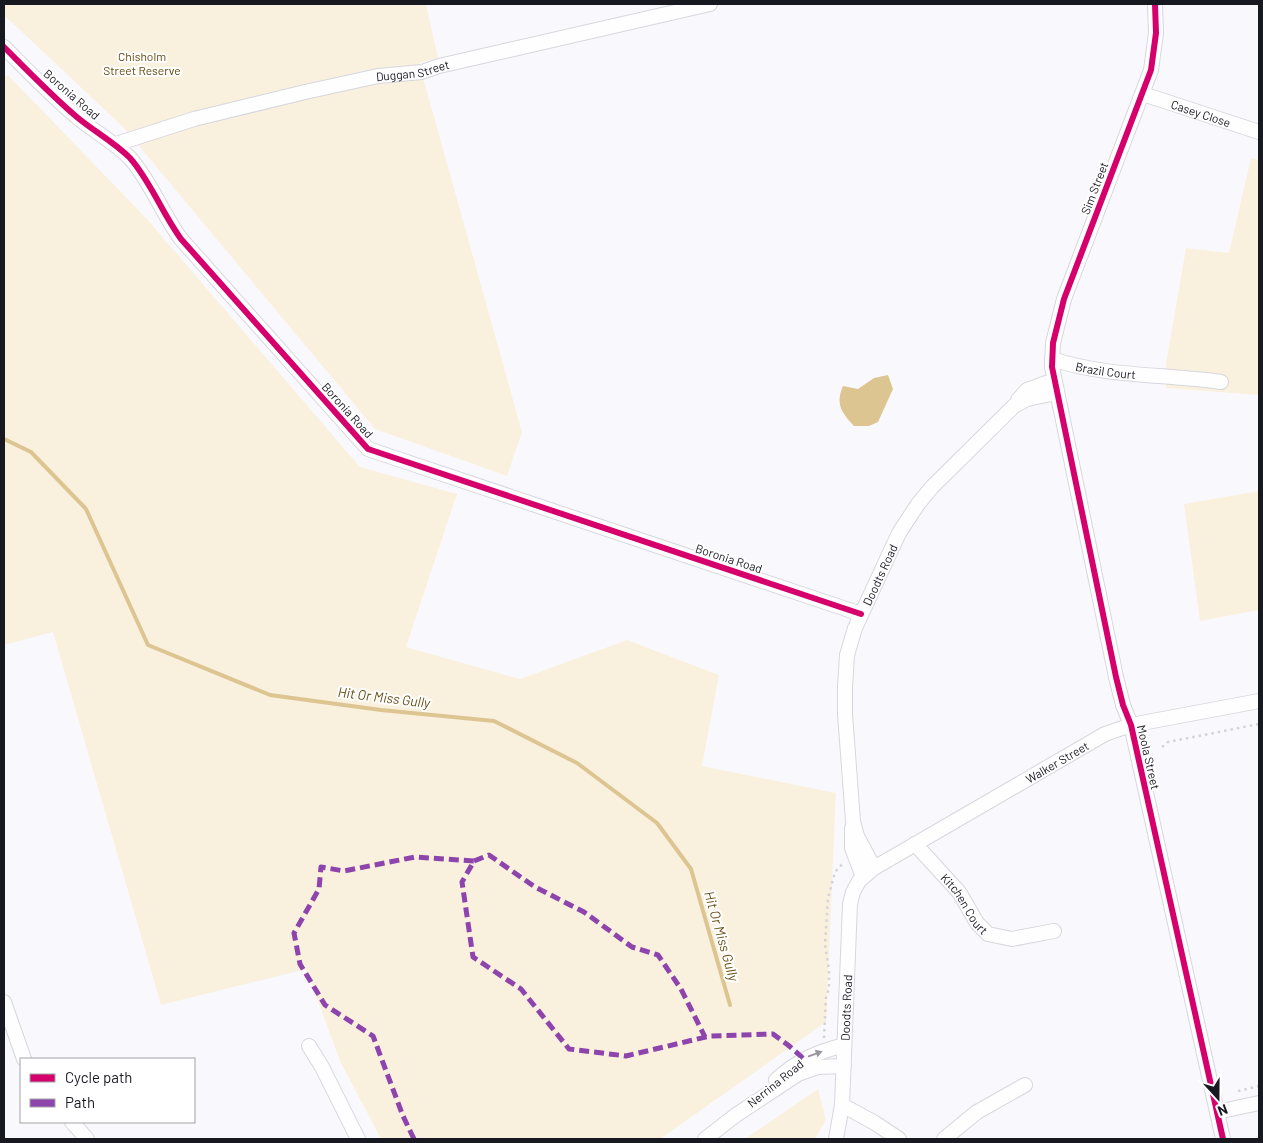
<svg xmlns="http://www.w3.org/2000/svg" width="1263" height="1143" font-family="Barlow,sans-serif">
	<rect width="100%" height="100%" fill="#f9f9fd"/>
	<g fill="#faf0de">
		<polygon points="4,4 426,4 438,58 419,63 522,432 507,476 375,429 124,128 4,15"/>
		<polygon points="8,75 147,219 360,467 457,494 406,647 520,679 627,640 719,675 702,766 836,793 826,1022 660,1139 381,1139 340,1061 306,969 161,1005 53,632 4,645 4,78"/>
		<polygon points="1251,158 1259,160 1259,395 1166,388 1166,364 1186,248 1229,253"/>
		<polygon points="1259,491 1259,610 1200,621 1184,504"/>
		<polygon points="818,1089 826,1120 815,1139 745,1139"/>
	</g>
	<path fill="#ddc592" d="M888,375l5,14 -15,33 -9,4h-15c-12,-13 -19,-22 -11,-40l15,3 16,-11z"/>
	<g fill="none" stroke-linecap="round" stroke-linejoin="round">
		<polyline stroke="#ddc592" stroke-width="4" points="4,439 31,452 86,509 148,645 270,695 381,710 494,721 577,763 657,823 691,869 730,1005"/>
		<defs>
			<g id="minor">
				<polyline points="1155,4 1156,33 1151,70 1064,299 1053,343 1052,367 1116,677 1123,705 1131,725 1223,1139"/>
				<path d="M4,47c24,24 48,49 74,71 17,14 36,24 52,40 21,24 32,55 51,81l187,210 493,165"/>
				<path id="s1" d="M1143,94l116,38"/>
				<path id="s2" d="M116,144l78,-25 111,-27 73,-16 44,-4 17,-6 271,-62"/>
				<path id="s3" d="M1052,359c54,18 113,15 169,23"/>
				<polyline points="1018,400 1027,390 1054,380"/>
				<polyline points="852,828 852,848 863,877"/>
				<path id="s4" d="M915,844l44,48 18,31 11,11 24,5 42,-8"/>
				<path id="s5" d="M874,868l-17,-32 -4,-15 -8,-107v-27l2,-32 8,-27 44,-95 19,-29 14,-17 82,-81 13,-7 29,-6"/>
				<polyline points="4,1002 24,1059"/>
				<polyline points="309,1046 322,1067 358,1139"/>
				<path d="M776,1080c22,-20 39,-27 68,-35"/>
				<polyline points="842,1105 875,1123 899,1139"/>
				<polyline points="1217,1112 1259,1103"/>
				<polyline points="72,1122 87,1139"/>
				<polyline points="705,1139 736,1115 798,1074 818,1067 844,1066"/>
				<path id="s6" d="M836,1139l6,-34 8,-201 3,-12 6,-11 15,-13 231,-134 26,-9 128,-24"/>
				<polyline points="944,1139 977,1112 1025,1085"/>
			</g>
		</defs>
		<use href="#minor" stroke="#d6d6de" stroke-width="16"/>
		<g stroke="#d4d4d6" stroke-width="2.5" stroke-dasharray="2.5 4" stroke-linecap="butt">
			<polyline points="1162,747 1168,742 1259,724"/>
			<polyline points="824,1038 826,998 829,988 829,970 825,944 828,898 835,872 844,862"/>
			<polyline points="1238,1091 1259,1086"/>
		</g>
		<use href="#minor" stroke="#fefeff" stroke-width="14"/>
		<g stroke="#8e44ad" stroke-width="5" stroke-dasharray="10 5" stroke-linecap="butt">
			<polyline points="474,861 489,855 535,887 584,912 632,947 658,955 681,989 705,1037"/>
			<polyline points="414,1139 403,1116 373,1036 325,1005 300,964 294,933 319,889 321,867 344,871 415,857 474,861 462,882 473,957 521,989 569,1049 626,1056 710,1036 773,1034 788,1045 804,1059"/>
		</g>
		<defs>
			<g id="cycleway">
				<polyline points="1155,4 1156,33 1151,70 1064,299 1053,343 1052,367 1116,677 1123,705 1131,725 1223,1139"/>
				<path d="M4,47c24,24 48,49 74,71 17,14 36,24 52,40 21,24 32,55 51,81l187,210 493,165"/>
			</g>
		</defs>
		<use href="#cycleway" stroke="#fff" stroke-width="9"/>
		<use href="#cycleway" stroke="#d6006c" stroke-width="6"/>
	</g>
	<defs><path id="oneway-solid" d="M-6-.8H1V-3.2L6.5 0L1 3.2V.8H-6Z" transform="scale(1.25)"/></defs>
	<use fill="#96969b" href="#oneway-solid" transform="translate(815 1054) rotate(-20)"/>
	<g text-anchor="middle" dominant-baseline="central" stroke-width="4" stroke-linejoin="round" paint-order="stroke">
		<g font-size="12" fill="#624a0f" stroke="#fff">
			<text x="142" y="56">Chisholm<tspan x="142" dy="14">Street Reserve</tspan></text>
		</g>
		<g font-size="12" fill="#181821" stroke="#fff">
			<text stroke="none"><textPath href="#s2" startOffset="306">Duggan Street</textPath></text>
			<text transform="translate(72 94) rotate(41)">Boronia Road</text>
			<text stroke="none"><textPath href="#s1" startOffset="61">Casey Close</textPath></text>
			<text transform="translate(1094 188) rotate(-69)">Sim Street</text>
			<text stroke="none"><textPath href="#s3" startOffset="55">Brazil Court</textPath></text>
			<text transform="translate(348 410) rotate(48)">Boronia Road</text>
			<text transform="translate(729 558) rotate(18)">Boronia Road</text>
			<text stroke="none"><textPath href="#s5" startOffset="305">Doodts Road</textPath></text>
			<text transform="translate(1149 757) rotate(77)">Moola Street</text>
			<text stroke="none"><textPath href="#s6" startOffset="492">Walker Street</textPath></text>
			<text stroke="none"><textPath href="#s4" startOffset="78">Kitchen Court</textPath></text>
			<text stroke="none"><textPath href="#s6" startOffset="132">Doodts Road</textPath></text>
			<text transform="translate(775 1083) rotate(-39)">Nerrina Road</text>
		</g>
		<g font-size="14" font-style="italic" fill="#674f16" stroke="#fff">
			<text transform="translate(384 697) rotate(7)">Hit Or Miss Gully</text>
			<text transform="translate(722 936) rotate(74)">Hit Or Miss Gully</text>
		</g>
	</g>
	<rect width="1263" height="1143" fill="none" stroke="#181821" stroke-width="10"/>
	<rect x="20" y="1058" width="175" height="65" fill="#ffffff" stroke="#a3a3a6"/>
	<rect x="30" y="1074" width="25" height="8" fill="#d6006c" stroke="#a3a3a6"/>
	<text x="65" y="1083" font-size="15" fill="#181821">Cycle path</text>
	<rect x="30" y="1099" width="25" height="8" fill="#8e44ad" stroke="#a3a3a6"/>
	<text x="65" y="1108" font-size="15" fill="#181821">Path</text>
	<g transform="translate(1218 1098) rotate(159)" stroke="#ffffff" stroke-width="4" paint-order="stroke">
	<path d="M0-4L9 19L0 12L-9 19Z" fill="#181821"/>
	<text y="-8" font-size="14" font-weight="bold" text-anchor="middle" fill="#181821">N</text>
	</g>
</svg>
